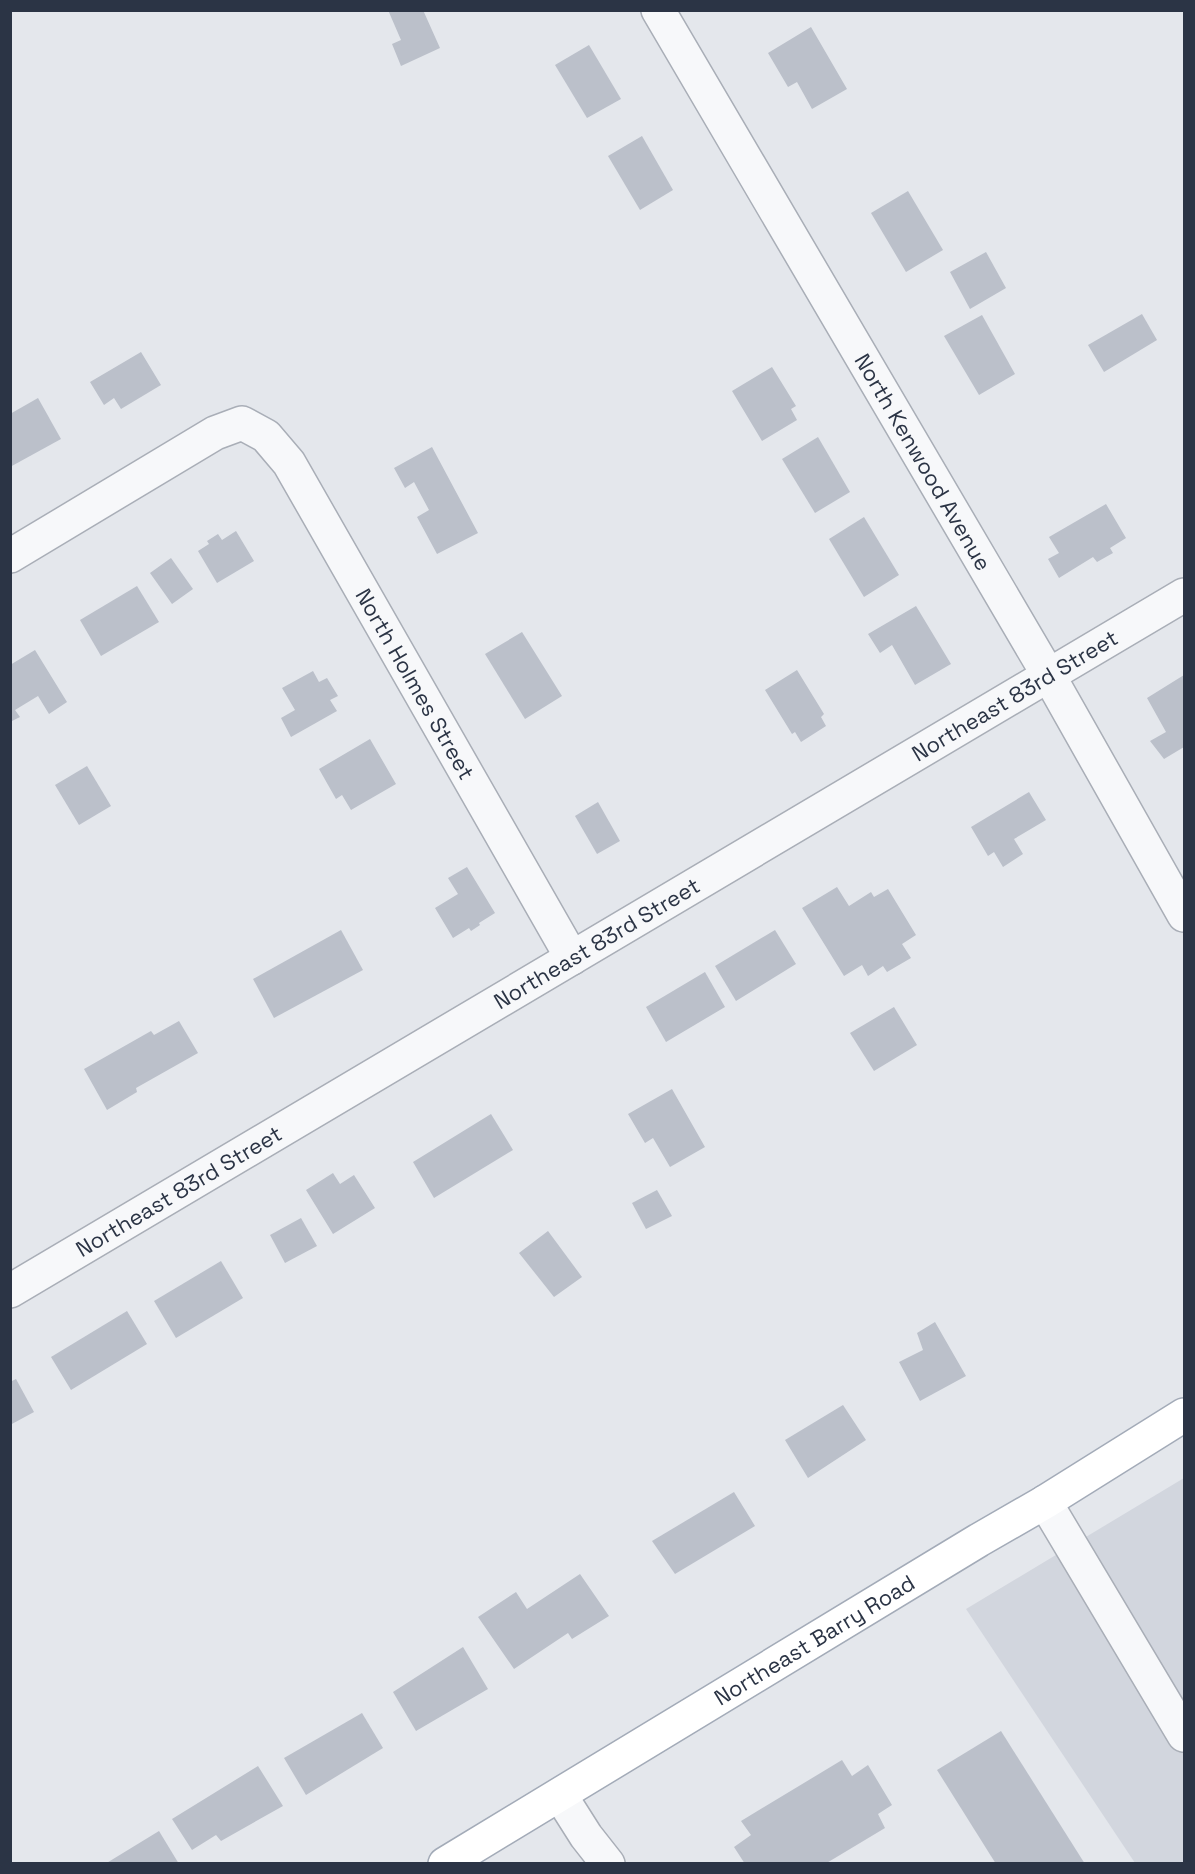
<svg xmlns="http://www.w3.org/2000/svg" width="1195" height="1874" font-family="'Space Grotesk',sans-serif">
	<rect width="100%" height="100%" fill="#e4e7ec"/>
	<polygon fill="#d2d6de" points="1184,1478 1184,1863 1135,1863 966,1609"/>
	<g fill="#bbc0ca">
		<polygon points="388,10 423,10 440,48 401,66 392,44 401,40"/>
		<polygon points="811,27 847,89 812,109 797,82 788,87 768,53"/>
		<polygon points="589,45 621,99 587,118 555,65"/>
		<polygon points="642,136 673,190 640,210 608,156"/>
		<polygon points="908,191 943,250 906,272 871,213"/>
		<polygon points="986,252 1006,288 970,309 950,272"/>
		<polygon points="1142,314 1157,340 1104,372 1088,345"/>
		<polygon points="982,315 1015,374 979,395 944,336"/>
		<polygon points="141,352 161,385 121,409 114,398 104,405 90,382"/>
		<polygon points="772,367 796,406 791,409 797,420 762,441 732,391"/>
		<polygon points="38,398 61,439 10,467 10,414"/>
		<polygon points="818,437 850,492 815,513 782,459"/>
		<polygon points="432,447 478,533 437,554 417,517 429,510 414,482 405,488 394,468"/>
		<polygon points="1106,504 1126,538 1110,548 1113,553 1097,562 1093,557 1059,578 1048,559 1059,553 1049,537"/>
		<polygon points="864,517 899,575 864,597 829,539"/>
		<polygon points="236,531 254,561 217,583 198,551 209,544 207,541 218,534 222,540"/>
		<polygon points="171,558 193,589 172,604 150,573"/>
		<polygon points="137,586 159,622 101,656 80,620"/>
		<polygon points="916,606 951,664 915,685 892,645 880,653 868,634"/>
		<polygon points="522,632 562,696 525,719 485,654"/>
		<polygon points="35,650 67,702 49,714 38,696 15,710 20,717 10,722 10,665"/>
		<polygon points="797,670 824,714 821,717 826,726 801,742 795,732 792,734 765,690"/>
		<polygon points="313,671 319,682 327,678 338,696 330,700 337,711 291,737 281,718 295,710 282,688"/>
		<polygon points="1184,675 1184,747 1164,759 1150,741 1166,732 1147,698"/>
		<polygon points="370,739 396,784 351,810 342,795 336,799 319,769"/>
		<polygon points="87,766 111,806 79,825 55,785"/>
		<polygon points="1029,792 1046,820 1014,839 1023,854 1003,867 994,852 988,856 971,827"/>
		<polygon points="598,802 620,841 597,854 575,816"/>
		<polygon points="467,867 495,913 479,923 480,925 471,931 469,928 453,938 435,908 458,894 448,878"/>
		<polygon points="837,887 849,906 871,892 874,897 888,889 916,935 902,944 911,958 887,972 883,966 868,976 862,965 844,976 802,908"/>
		<polygon points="341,930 363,970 274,1018 253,979"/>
		<polygon points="775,930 796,964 736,1001 715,966"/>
		<polygon points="705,972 725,1007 666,1042 646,1007"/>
		<polygon points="894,1007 917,1045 874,1071 850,1033"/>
		<polygon points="179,1021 198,1053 136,1088 137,1092 107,1110 84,1069 151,1031 154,1035"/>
		<polygon points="672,1089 705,1147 670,1167 653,1138 645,1143 628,1114"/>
		<polygon points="491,1114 513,1150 434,1198 413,1162"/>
		<polygon points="333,1173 340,1184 354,1175 375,1208 333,1234 306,1190"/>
		<polygon points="657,1190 672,1216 646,1229 632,1203"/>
		<polygon points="301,1218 317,1246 285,1263 270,1235"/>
		<polygon points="548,1231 582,1277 554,1297 519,1253"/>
		<polygon points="221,1261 243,1298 176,1338 154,1301"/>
		<polygon points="127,1311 147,1344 71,1390 51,1357"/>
		<polygon points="935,1322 966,1376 920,1401 899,1362 923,1350 917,1333"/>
		<polygon points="16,1379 34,1412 10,1425 10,1382"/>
		<polygon points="843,1405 866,1440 808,1478 785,1440"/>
		<polygon points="734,1492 755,1526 675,1574 652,1541"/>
		<polygon points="580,1574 609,1616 572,1639 568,1633 514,1669 478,1617 516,1592 527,1609"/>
		<polygon points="463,1647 488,1689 416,1731 393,1692"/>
		<polygon points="362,1713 383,1748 306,1795 284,1758"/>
		<polygon points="1001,1731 1085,1864 996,1864 937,1770"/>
		<polygon points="842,1760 852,1776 868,1765 892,1805 878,1814 885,1828 825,1864 745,1864 734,1847 751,1835 741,1821"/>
		<polygon points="258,1766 283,1806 221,1841 216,1835 192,1850 172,1819"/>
		<polygon points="159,1831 179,1864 105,1864"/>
	</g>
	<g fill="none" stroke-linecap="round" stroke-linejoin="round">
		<defs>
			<g id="minor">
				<path id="s1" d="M658,10l391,666 135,239"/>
				<path id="s2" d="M10,556l205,-123 27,-10 24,13 23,27 283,495"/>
				<path id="s3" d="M10,1291l1174,-696"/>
				<polyline points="1045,1502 1184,1735"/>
				<polyline points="560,1795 586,1836 608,1864"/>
			</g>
			<g id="major">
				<path id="s4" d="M445,1864l534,-324 66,-38 139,-87"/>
			</g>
		</defs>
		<use href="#minor" stroke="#a9aeb7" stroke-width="36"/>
		<use href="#major" stroke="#a3abb8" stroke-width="36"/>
		<use href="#minor" stroke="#f7f8fa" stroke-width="33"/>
		<use href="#major" stroke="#fff" stroke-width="33"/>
	</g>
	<g text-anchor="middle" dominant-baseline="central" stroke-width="4.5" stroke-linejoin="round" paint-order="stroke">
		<g font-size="22" fill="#2b3445" stroke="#f4f6f9">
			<text stroke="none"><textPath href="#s1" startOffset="524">North Kenwood Avenue</textPath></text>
			<text stroke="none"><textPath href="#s2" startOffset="585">North Holmes Street</textPath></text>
			<text stroke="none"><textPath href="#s3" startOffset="1168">Northeast 83rd Street</textPath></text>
			<text stroke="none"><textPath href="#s3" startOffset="682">Northeast 83rd Street</textPath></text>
			<text stroke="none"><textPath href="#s3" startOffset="196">Northeast 83rd Street</textPath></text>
			<text stroke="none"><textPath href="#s4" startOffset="432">Northeast Barry Road</textPath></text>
		</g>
	</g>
	<rect width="1195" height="1874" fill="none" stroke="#2b3445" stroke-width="24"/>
</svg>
